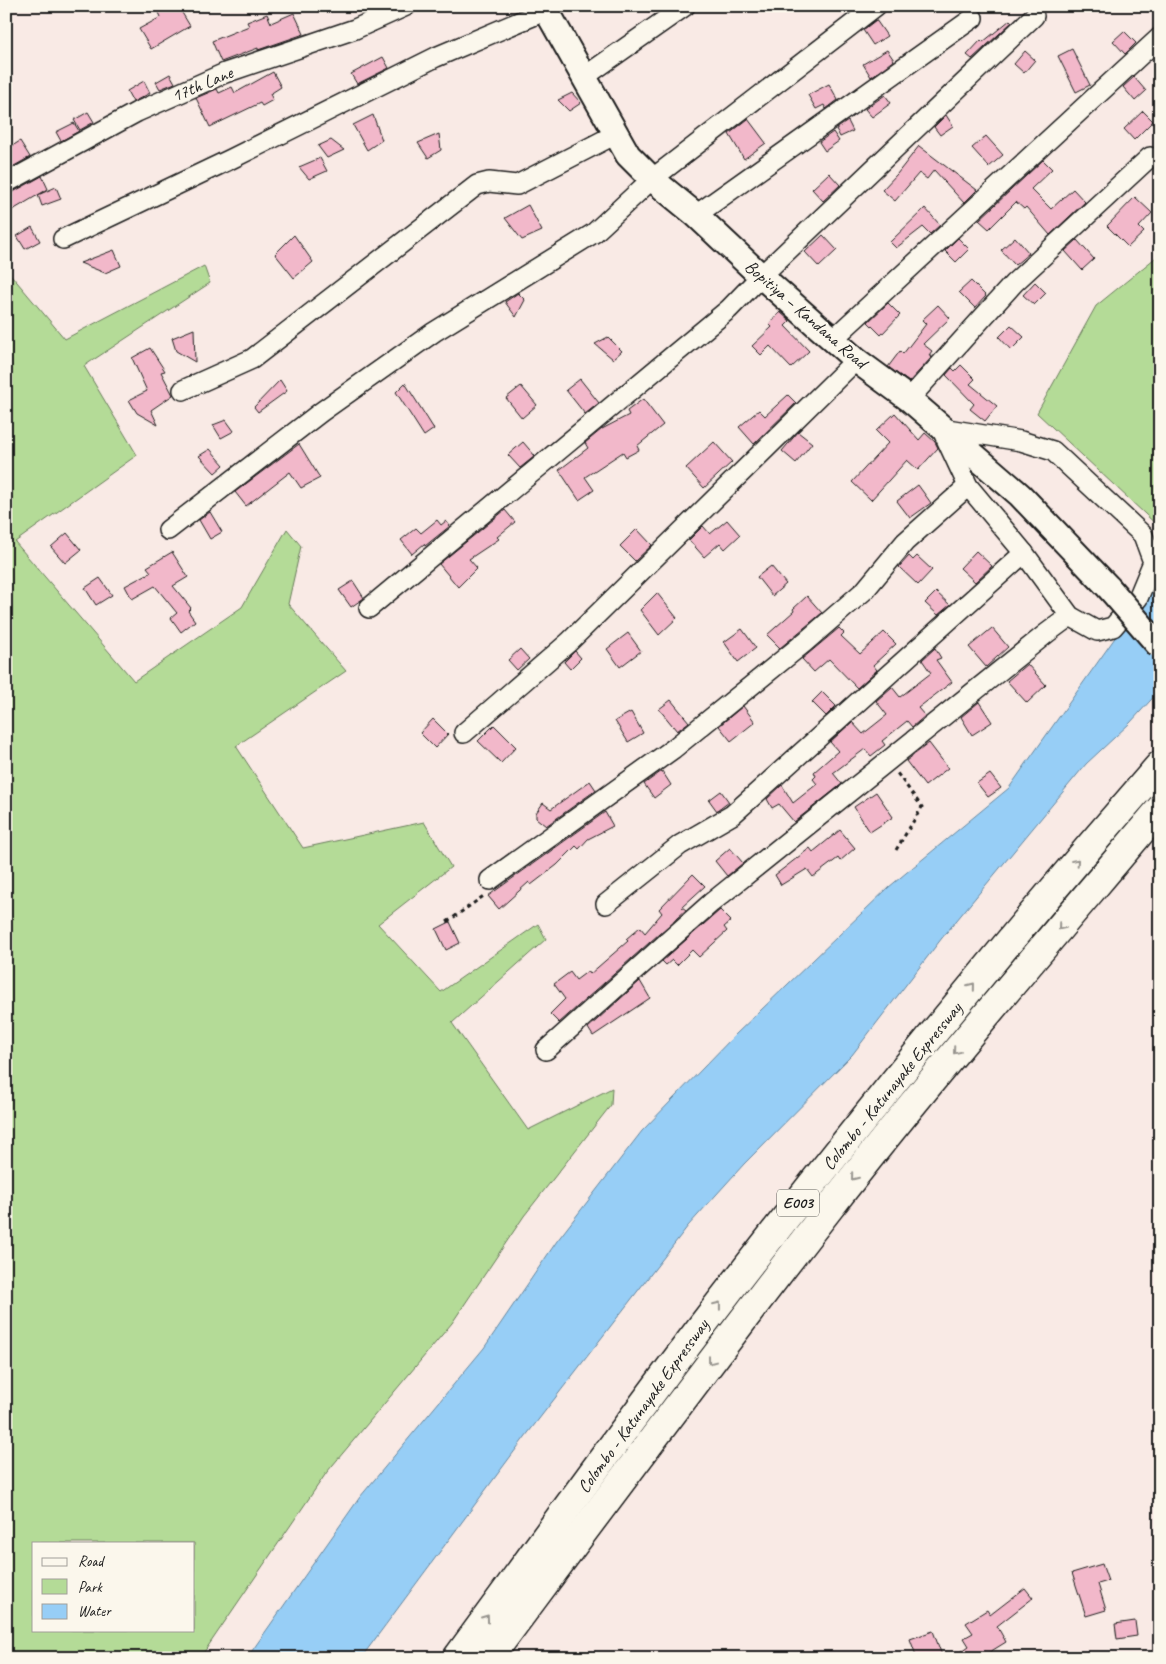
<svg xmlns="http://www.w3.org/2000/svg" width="1166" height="1664" font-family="Caveat,sans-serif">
	<rect width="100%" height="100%" fill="#f9eae5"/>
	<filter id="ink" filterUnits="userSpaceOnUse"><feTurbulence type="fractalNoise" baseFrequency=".02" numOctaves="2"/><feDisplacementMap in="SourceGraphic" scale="10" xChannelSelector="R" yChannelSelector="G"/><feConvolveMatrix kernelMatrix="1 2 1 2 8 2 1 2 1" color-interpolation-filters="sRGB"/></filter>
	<g filter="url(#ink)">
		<g fill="#b4db97" stroke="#687c5a" fill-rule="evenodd">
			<polygon points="1160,254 1160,528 1037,413 1096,306"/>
			<path d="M204,266l6,17 -126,83 53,89 -122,87 119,139 108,-74 45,-78 14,17 -13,58 58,67 -110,75 67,102 121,-26 27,45 -73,57 63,68 97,-68 8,15 -94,84 76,107 84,-42 -1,17 -87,111 -72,107 -125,149 -127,186h-194v-1389l59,70zM34,1543h160v87h-160z"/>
		</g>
		<polygon fill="#97cef6" stroke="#66879f" points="1160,574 1160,690 1130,723 1086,764 942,938 852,1055 744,1164 688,1226 525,1437 361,1658 247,1658 360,1497 484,1348 557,1241 642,1131 735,1035 889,887 1009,788"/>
		<g fill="#f2b8ca" stroke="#1c1c1c">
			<polygon points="156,6 178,6 190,26 151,49 139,29 161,17"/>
			<polygon points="294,13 304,34 258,50 258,48 221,62 212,41 249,26 247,22 267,14 271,23"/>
			<polygon points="876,20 887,36 873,45 863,30"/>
			<polygon points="1010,20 1012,22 972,59 967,55 981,40 983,42"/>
			<polygon points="1124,31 1136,43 1125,54 1113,41"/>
			<polygon points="1072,49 1090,85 1076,92 1058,56"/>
			<polygon points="887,50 894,60 871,77 863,64"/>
			<polygon points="1025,51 1035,60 1024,73 1014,64"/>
			<polygon points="383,57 389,68 357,84 351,74"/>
			<polygon points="273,72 281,87 270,94 273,100 262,106 260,103 210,127 196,98 217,89 219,93 232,87 235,93"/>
			<polygon points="170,74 175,83 160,89 156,82"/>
			<polygon points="1134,77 1146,91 1135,101 1123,87"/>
			<polygon points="144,81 150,93 133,102 127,91"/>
			<polygon points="829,84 838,100 826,109 824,105 816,109 808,95"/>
			<polygon points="572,93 581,103 569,111 558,100"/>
			<polygon points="885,95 891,103 872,117 865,109"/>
			<polygon points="1143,111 1153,121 1134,140 1124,129"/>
			<polygon points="88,112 94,122 80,130 74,120"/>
			<polygon points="373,115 382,140 367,150 353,125"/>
			<polygon points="946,115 953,126 940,135 934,127"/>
			<polygon points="748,119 766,143 744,159 729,134"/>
			<polygon points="848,121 853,131 840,137 836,129"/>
			<polygon points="74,123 79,131 61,141 56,132"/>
			<polygon points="833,132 839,141 825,151 819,142"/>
			<polygon points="439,134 441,150 428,158 418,143"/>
			<polygon points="986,136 1003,155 989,167 972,148"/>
			<polygon points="331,140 344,150 327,158 318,146"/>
			<polygon points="20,141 30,157 7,170 6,150"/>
			<polygon points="919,146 940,162 977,190 964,203 934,170 927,179 919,173 895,201 882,190 897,174"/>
			<polygon points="320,158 327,171 309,179 299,167"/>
			<polygon points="1043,160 1052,169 1031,189 1051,209 1073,189 1085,202 1050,235 1026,207 1024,209 1016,202 989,229 979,220"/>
			<polygon points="829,173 840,185 823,201 812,189"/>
			<polygon points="42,176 48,189 6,214 6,196"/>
			<polygon points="56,187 61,199 42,206 38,195"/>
			<polygon points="1135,197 1152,213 1139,227 1144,232 1128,247 1107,226"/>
			<polygon points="528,205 542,231 522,240 505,218"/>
			<polygon points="925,208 940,225 930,234 923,227 896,248 890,242"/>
			<polygon points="32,227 40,241 25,249 17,236"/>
			<polygon points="294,235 313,262 294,278 275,254"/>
			<polygon points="823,235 837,250 819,267 805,252"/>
			<polygon points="1015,237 1029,253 1015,265 1001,250"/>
			<polygon points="958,238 969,249 956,262 945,251"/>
			<polygon points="1077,240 1094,259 1082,270 1065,251"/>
			<polygon points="114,250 121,266 105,273 80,263"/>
			<polygon points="971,281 986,296 975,308 959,292"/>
			<polygon points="1035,282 1046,293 1034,305 1023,295"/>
			<polygon points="518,293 525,300 516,317 505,302"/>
			<polygon points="888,303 900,315 881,335 868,322"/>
			<polygon points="938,305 950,318 923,344 932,351 929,355 932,357 909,382 888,367 900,351 903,354 926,324 922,320"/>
			<polygon points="780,312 790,321 785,326 809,351 791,368 770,346 761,355 752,346 772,327 769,324"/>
			<polygon points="1011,325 1024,337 1011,350 999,337"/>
			<polygon points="194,329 195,362 176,351 172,338"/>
			<polygon points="608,337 622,351 613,359 595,344"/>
			<polygon points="150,348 165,371 161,372 173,395 151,410 158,425 137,413 129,400 147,391 132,358"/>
			<polygon points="961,365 975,379 970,384 997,406 985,421 970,409 974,404 946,375 952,368 955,371"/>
			<polygon points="580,379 599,403 585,414 566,390"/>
			<polygon points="280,380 287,391 258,412 254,407"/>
			<polygon points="405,383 434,429 424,436 396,392"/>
			<polygon points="521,386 537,405 522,418 506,398"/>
			<polygon points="788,395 796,403 754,444 739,427 759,410 765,416"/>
			<polygon points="643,399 663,425 637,446 639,450 626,457 623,452 585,477 594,490 579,500 559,470 588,448 585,443 602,429 629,415 627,411"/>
			<polygon points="895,413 919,440 925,433 935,442 938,448 918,470 907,460 871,500 852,482 888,443 876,431"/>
			<polygon points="226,420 234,431 221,438 213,425"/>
			<polygon points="798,432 812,443 796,463 782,451"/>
			<polygon points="523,442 535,456 520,468 508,455"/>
			<polygon points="714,442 732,462 704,488 686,468"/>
			<polygon points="299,444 320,478 301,488 290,472 246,506 235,492"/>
			<polygon points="210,449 224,465 215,473 199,456"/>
			<polygon points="918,485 931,503 910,518 897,501"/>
			<polygon points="505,510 515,522 497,537 499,539 469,559 477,568 458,587 439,564"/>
			<polygon points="210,512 222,532 210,539 199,520"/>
			<polygon points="437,520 441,525 446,521 450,526 425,546 424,544 412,554 401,540 416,528 421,533"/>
			<polygon points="727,520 740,535 725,549 720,543 704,557 689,540 703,526 710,534"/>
			<polygon points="637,529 652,545 635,561 620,546"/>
			<polygon points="67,533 81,550 65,563 51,547"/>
			<polygon points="976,551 992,566 975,582 960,568"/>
			<polygon points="172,552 188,577 173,586 191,608 188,611 195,621 181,632 171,618 177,613 155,586 132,599 125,586 151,572 147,567"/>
			<polygon points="909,556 913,560 917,556 932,570 918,585 899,567"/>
			<polygon points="771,566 786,584 772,596 757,577"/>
			<polygon points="100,578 112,595 96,605 85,588"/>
			<polygon points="353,581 364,598 351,607 339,590"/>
			<polygon points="936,592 950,605 938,615 925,603"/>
			<polygon points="657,593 677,618 659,635 640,610"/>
			<polygon points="807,596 822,613 780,648 767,635 794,611 793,609"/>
			<polygon points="839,628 844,633 841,636 860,654 884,632 896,644 873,665 877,670 857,688 829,659 814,672 802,659"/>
			<polygon points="992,628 1008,647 986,667 969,647"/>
			<polygon points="742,629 756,648 738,662 724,642"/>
			<polygon points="628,633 641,651 620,667 607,649"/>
			<polygon points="935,648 941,658 936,660 952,682 918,708 925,716 912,727 907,721 882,741 885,745 871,756 865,749 833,773 842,784 794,822 779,804 772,808 767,799 782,785 793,803 817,784 813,779 816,776 814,772 838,751 830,742 852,722 863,734 887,715 876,701 892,687 900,697 931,673 922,660"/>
			<polygon points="520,649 529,659 517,670 508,660"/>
			<polygon points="575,651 581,658 570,669 564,662"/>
			<polygon points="1027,664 1046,685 1027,703 1007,681"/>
			<polygon points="822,692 836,706 826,716 812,702"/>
			<polygon points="671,700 689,722 677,731 659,709"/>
			<polygon points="979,702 992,722 972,735 961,717"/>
			<polygon points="743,706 755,722 731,741 719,726"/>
			<polygon points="631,712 643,733 628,742 615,721"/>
			<polygon points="433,719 448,734 435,748 420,733"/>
			<polygon points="494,725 516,747 501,763 478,741"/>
			<polygon points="929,743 948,768 925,786 906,761"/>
			<polygon points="662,771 671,785 654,798 644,784"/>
			<polygon points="990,774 1001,788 988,797 977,783"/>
			<polygon points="590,781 596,790 546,826 536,818 536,813 543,803 551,809"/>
			<polygon points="721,791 729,802 717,811 709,800"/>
			<polygon points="876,792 893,817 870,832 854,807"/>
			<polygon points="605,812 613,826 588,839 579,849 576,846 557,865 531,885 529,882 499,909 488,896"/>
			<polygon points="840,830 855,848 840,861 838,858 813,877 807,869 781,885 775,875 810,848 813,852"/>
			<polygon points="730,848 743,863 727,876 715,861"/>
			<polygon points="693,874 705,886 682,907 686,910 559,1023 550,1014 565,999 554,984 570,972 576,980 588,971 590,974 628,941 626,939 640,927 645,933 662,913 659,909"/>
			<polygon points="720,910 731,921 724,927 727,931 699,957 692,950 677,965 672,960 666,965 662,961"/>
			<polygon points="450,922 460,943 446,950 436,929"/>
			<polygon points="640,981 650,998 593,1036 588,1028"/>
			<polygon points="1102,1564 1108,1581 1098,1584 1106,1610 1086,1616 1072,1573"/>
			<polygon points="1025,1588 1033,1598 997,1626 1006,1642 980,1658 952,1658 969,1646 964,1638 973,1633 966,1623 987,1610 990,1615"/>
			<polygon points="1135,1621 1137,1636 1117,1639 1115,1624"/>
			<polygon points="933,1631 943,1658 917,1658 910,1639"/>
		</g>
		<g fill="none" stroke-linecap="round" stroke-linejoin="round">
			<defs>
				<g id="minor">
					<polyline points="584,77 685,6"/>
					<polyline points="6,183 137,112 225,73 355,29 406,6"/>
					<polyline points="696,215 973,18"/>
					<polyline points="63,239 231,159 436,57 547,10"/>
					<polyline points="833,339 1160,37"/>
					<polyline points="183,390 252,359 477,185 489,182 517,185 616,134"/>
					<polyline points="909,399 1014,283 1150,157"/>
					<polygon points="941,428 1021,441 1053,451 1143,535 1153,562 1138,598 1113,627 1097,631 1070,616 1024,553 968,486"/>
					<polyline points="168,530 321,412 434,332 594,233 652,179 876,6"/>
					<polyline points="369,608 729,309 761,276 1034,16"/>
					<polyline points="464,733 569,642 856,360"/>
					<polyline points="490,880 673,749 805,642 865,590 905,542 968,486"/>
					<polyline points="606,904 680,845 732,815 1024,553"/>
					<polyline points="546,1050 711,903 1047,633 1070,616"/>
				</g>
				<polyline id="tertiary" points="544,6 628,155 652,179 696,215 761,276 856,360 909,399 1020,495 1109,588"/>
				<g id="motorway">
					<path d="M457,1658c82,-111 161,-222 244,-331 147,-192 300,-380 459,-562"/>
					<path d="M489,1658c112,-150 223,-300 338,-447 107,-137 221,-269 333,-402"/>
				</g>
			</defs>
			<use href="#minor" stroke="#1c1c1c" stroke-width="22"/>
			<use href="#tertiary" stroke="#1c1c1c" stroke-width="28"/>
			<use href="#motorway" stroke="#1c1c1c" stroke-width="31"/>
			<g stroke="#1c1c1c" stroke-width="3" stroke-dasharray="4 4" stroke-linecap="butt">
				<polyline points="896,850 922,807 897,773"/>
				<polyline points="447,922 485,895"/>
			</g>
			<use href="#minor" stroke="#fbf7ec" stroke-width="19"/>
			<use href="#tertiary" stroke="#fbf7ec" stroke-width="24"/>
			<use href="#motorway" stroke="#fbf7ec" stroke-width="28"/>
			<defs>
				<polyline id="tertiary-bridge" points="1109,588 1160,647"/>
			</defs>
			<use href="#tertiary-bridge" stroke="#1c1c1c" stroke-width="28" stroke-linecap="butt"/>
			<use href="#tertiary-bridge" stroke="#fbf7ec" stroke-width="24"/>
		</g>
		<defs><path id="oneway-chevron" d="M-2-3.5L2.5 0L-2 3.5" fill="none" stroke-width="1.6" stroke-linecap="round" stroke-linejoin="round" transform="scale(1.25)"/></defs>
		<g stroke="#97948e">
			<use href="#oneway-chevron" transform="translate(1076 862) rotate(-49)"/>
			<use href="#oneway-chevron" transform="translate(1061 927) rotate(130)"/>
			<use href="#oneway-chevron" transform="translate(972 986) rotate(-51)"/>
			<use href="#oneway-chevron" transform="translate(956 1051) rotate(130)"/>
			<use href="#oneway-chevron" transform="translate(854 1177) rotate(129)"/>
			<use href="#oneway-chevron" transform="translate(718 1305) rotate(-52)"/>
			<use href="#oneway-chevron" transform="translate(711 1361) rotate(127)"/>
			<use href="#oneway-chevron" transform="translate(486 1618) rotate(-54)"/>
		</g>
	</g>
	<g text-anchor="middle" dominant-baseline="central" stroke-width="5" stroke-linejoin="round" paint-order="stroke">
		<rect fill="#fbf7ec" stroke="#5f5e5a" stroke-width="1" x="777" y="1189.5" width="42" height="27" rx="4"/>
		<g font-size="16" font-weight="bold" fill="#1c1c1c">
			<text x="798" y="1203">E003</text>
		</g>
		<g font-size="18" fill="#1c1c1c" stroke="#fbf7ec">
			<text transform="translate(202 84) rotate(-23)">17th Lane</text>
			<text transform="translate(806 314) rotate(41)">Bopitiya – Kandana Road</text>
			<text transform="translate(892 1086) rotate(-51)">Colombo - Katunayake Expressway</text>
			<text transform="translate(643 1406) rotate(-54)">Colombo - Katunayake Expressway</text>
		</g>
	</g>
	<rect width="1166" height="1664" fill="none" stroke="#fbf7ec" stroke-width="25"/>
	<rect x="12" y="12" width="1141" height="1639" fill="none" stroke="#1c1c1c" stroke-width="2" filter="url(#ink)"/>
	<rect x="32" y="1542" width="162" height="90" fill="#fbf7ec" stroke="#a29f99"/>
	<rect x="42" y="1558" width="25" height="8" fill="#fbf7ec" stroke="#a29f99"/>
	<text x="78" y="1566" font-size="15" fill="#1c1c1c">Road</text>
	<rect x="42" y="1579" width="25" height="15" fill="#b4db97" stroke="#a29f99"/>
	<text x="78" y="1592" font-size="15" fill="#1c1c1c">Park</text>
	<rect x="42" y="1604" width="25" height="15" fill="#97cef6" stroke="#a29f99"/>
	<text x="78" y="1616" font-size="15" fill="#1c1c1c">Water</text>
</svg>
